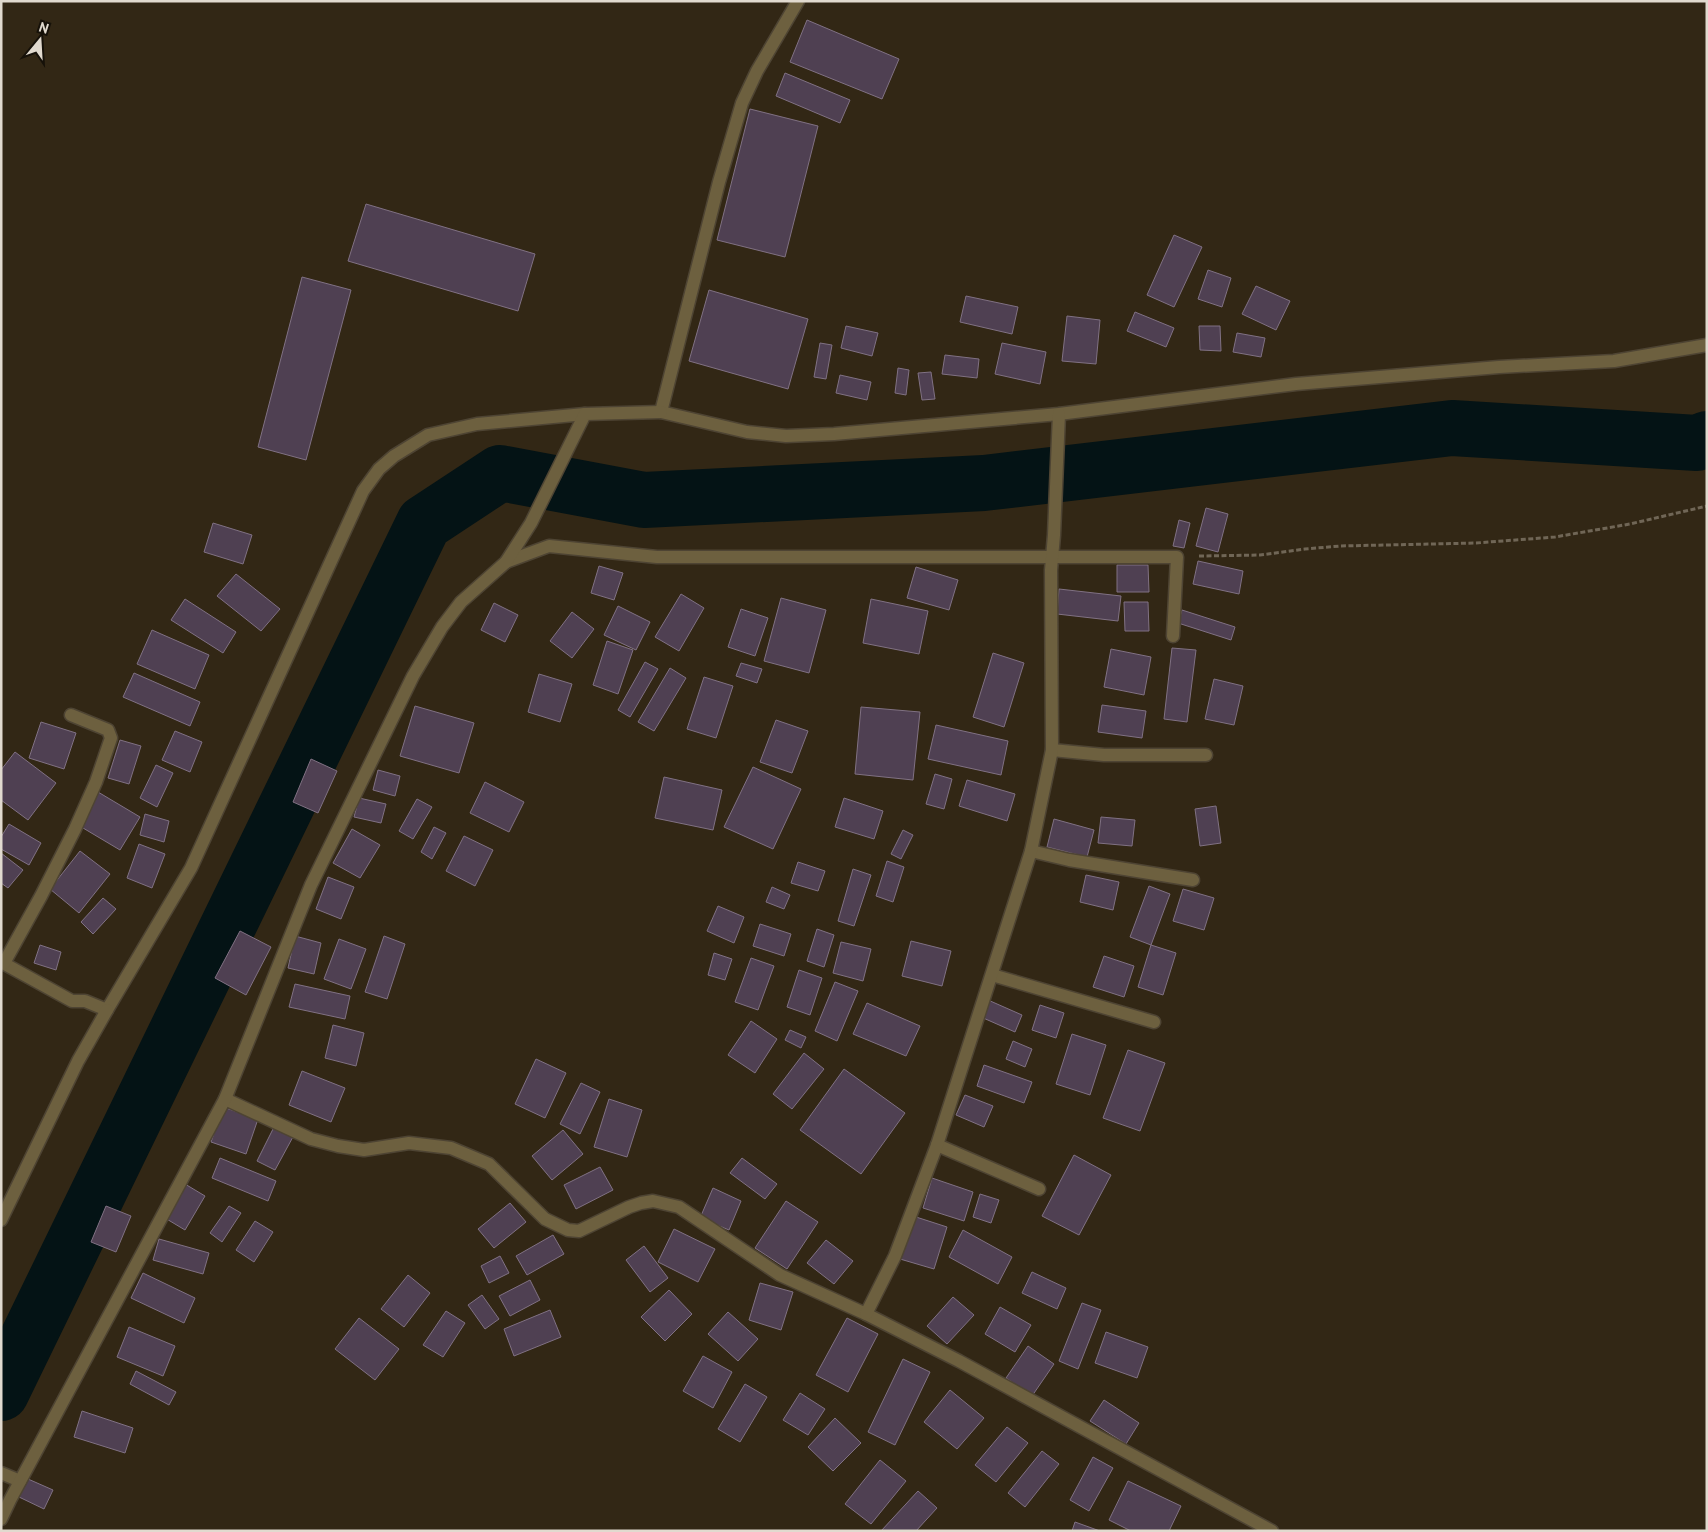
<svg xmlns="http://www.w3.org/2000/svg" width="1708" height="1532" font-family="'PT Sans',sans-serif">
	<rect width="100%" height="100%" fill="#322715"/>
	<g fill="none" stroke-linecap="round" stroke-linejoin="round">
		<polyline stroke="#041315" stroke-width="56" points="1,1393 424,523 500,473 644,500 984,483 1452,428 1697,443 1707,439"/>
	</g>
	<g fill="#4f4052" stroke="#807183">
		<polygon points="807,20 899,59 882,99 790,62"/>
		<polygon points="785,73 850,100 840,123 776,96"/>
		<polygon points="750,109 818,126 785,257 717,240"/>
		<polygon points="366,204 535,254 518,311 348,261"/>
		<polygon points="1174,235 1202,247 1174,307 1147,295"/>
		<polygon points="1208,270 1231,278 1222,307 1198,299"/>
		<polygon points="302,277 351,290 306,460 258,447"/>
		<polygon points="1256,286 1290,301 1276,330 1242,314"/>
		<polygon points="709,290 808,319 788,389 689,361"/>
		<polygon points="966,296 1018,307 1012,334 960,322"/>
		<polygon points="1135,312 1174,328 1166,347 1127,331"/>
		<polygon points="1067,316 1100,320 1096,364 1062,361"/>
		<polygon points="846,326 878,333 872,356 841,348"/>
		<polygon points="1199,326 1220,326 1221,351 1200,350"/>
		<polygon points="1237,333 1265,338 1261,357 1233,352"/>
		<polygon points="820,343 832,345 826,379 814,377"/>
		<polygon points="1002,343 1046,352 1040,384 995,374"/>
		<polygon points="945,355 979,359 977,378 942,374"/>
		<polygon points="898,368 909,370 906,395 895,393"/>
		<polygon points="931,372 935,399 922,400 918,373"/>
		<polygon points="840,375 871,382 867,400 836,393"/>
		<polygon points="1206,508 1228,514 1218,552 1196,546"/>
		<polygon points="1179,520 1190,523 1184,548 1173,546"/>
		<polygon points="213,523 252,535 243,564 204,552"/>
		<polygon points="1198,561 1243,571 1239,594 1193,584"/>
		<polygon points="1117,565 1148,565 1149,592 1117,592"/>
		<polygon points="599,566 623,573 614,600 591,593"/>
		<polygon points="916,567 958,580 949,610 907,598"/>
		<polygon points="236,574 280,609 261,631 217,596"/>
		<polygon points="1059,589 1121,596 1118,621 1057,614"/>
		<polygon points="681,594 704,608 679,651 655,637"/>
		<polygon points="781,598 826,610 809,673 764,661"/>
		<polygon points="185,599 236,632 223,653 171,620"/>
		<polygon points="871,599 928,611 919,654 863,643"/>
		<polygon points="1124,602 1148,602 1149,631 1125,631"/>
		<polygon points="494,603 518,615 505,642 481,630"/>
		<polygon points="618,606 650,622 636,650 604,635"/>
		<polygon points="741,609 768,618 755,656 728,647"/>
		<polygon points="1182,610 1235,627 1231,640 1178,623"/>
		<polygon points="572,612 594,629 572,658 550,641"/>
		<polygon points="152,630 209,655 195,689 137,664"/>
		<polygon points="607,641 633,650 618,694 593,685"/>
		<polygon points="1172,648 1196,650 1187,722 1164,719"/>
		<polygon points="1111,649 1151,657 1144,695 1104,687"/>
		<polygon points="993,653 1024,663 1004,727 973,717"/>
		<polygon points="645,662 658,669 630,717 618,710"/>
		<polygon points="741,663 762,669 757,683 736,676"/>
		<polygon points="670,668 686,678 654,731 638,722"/>
		<polygon points="134,673 200,702 190,726 123,697"/>
		<polygon points="539,674 572,684 560,722 528,712"/>
		<polygon points="704,677 733,686 716,738 687,729"/>
		<polygon points="1214,679 1243,686 1234,725 1205,719"/>
		<polygon points="1102,705 1146,711 1142,738 1098,732"/>
		<polygon points="415,706 474,723 459,773 400,756"/>
		<polygon points="861,707 920,712 913,780 855,774"/>
		<polygon points="776,720 808,731 792,773 760,762"/>
		<polygon points="41,722 76,733 64,769 29,758"/>
		<polygon points="936,725 1008,741 1001,775 928,759"/>
		<polygon points="175,731 202,742 190,772 162,760"/>
		<polygon points="120,740 141,746 129,784 108,778"/>
		<polygon points="15,752 56,783 28,820 1,800 1,770"/>
		<polygon points="311,759 337,771 318,813 293,802"/>
		<polygon points="156,765 173,773 157,807 140,798"/>
		<polygon points="753,767 801,789 773,849 724,827"/>
		<polygon points="378,770 400,776 395,796 373,790"/>
		<polygon points="935,774 952,779 944,809 926,804"/>
		<polygon points="664,777 722,790 713,830 655,818"/>
		<polygon points="967,780 1015,794 1007,821 959,806"/>
		<polygon points="485,782 524,802 509,832 470,813"/>
		<polygon points="98,792 140,817 120,850 78,825"/>
		<polygon points="359,798 386,804 381,823 354,817"/>
		<polygon points="844,798 883,811 874,839 835,827"/>
		<polygon points="417,799 432,807 413,839 399,831"/>
		<polygon points="1216,806 1221,843 1200,846 1195,809"/>
		<polygon points="145,814 169,821 164,842 140,835"/>
		<polygon points="1101,817 1135,820 1132,846 1098,843"/>
		<polygon points="1054,819 1094,830 1087,857 1047,847"/>
		<polygon points="9,824 41,843 29,865 1,849 1,837"/>
		<polygon points="434,827 446,833 432,859 421,852"/>
		<polygon points="352,829 380,845 360,878 333,863"/>
		<polygon points="903,830 913,835 901,859 891,854"/>
		<polygon points="464,836 493,850 475,886 446,871"/>
		<polygon points="139,844 165,854 152,888 127,878"/>
		<polygon points="80,851 110,874 79,913 50,889"/>
		<polygon points="1,853 23,870 8,888 1,883"/>
		<polygon points="887,861 904,867 893,902 876,896"/>
		<polygon points="798,862 825,871 818,891 791,883"/>
		<polygon points="853,869 871,875 854,926 838,921"/>
		<polygon points="1086,875 1119,882 1113,910 1080,902"/>
		<polygon points="328,877 354,887 341,919 316,909"/>
		<polygon points="1149,886 1170,894 1151,945 1130,937"/>
		<polygon points="772,887 790,895 784,909 766,902"/>
		<polygon points="1183,889 1214,898 1204,930 1173,921"/>
		<polygon points="103,898 116,909 93,934 81,922"/>
		<polygon points="718,906 744,917 734,943 707,931"/>
		<polygon points="760,924 791,934 784,956 753,946"/>
		<polygon points="817,929 834,935 824,967 807,961"/>
		<polygon points="240,931 271,947 246,995 215,978"/>
		<polygon points="295,936 321,943 314,974 288,968"/>
		<polygon points="384,936 405,944 387,999 365,992"/>
		<polygon points="339,939 366,949 351,989 324,979"/>
		<polygon points="911,941 951,951 942,986 902,976"/>
		<polygon points="841,942 871,949 863,981 833,973"/>
		<polygon points="40,945 61,952 56,970 34,963"/>
		<polygon points="1151,945 1176,953 1163,995 1138,987"/>
		<polygon points="714,953 732,959 725,980 708,975"/>
		<polygon points="1104,956 1134,966 1124,997 1093,987"/>
		<polygon points="751,958 774,966 758,1010 735,1002"/>
		<polygon points="799,970 822,978 810,1015 787,1007"/>
		<polygon points="835,982 858,991 837,1041 815,1031"/>
		<polygon points="295,984 350,996 345,1019 289,1007"/>
		<polygon points="988,1000 1022,1015 1015,1032 981,1017"/>
		<polygon points="867,1003 920,1026 906,1056 853,1034"/>
		<polygon points="1040,1005 1064,1013 1056,1038 1032,1030"/>
		<polygon points="751,1021 777,1039 755,1073 728,1055"/>
		<polygon points="333,1025 364,1033 356,1066 325,1058"/>
		<polygon points="790,1030 806,1037 801,1048 785,1040"/>
		<polygon points="1072,1034 1106,1045 1090,1095 1056,1084"/>
		<polygon points="1013,1041 1032,1049 1025,1067 1006,1059"/>
		<polygon points="1128,1050 1165,1063 1140,1131 1103,1118"/>
		<polygon points="804,1053 824,1069 792,1109 773,1094"/>
		<polygon points="536,1059 566,1073 545,1118 515,1104"/>
		<polygon points="984,1065 1032,1082 1024,1103 977,1086"/>
		<polygon points="844,1069 905,1113 861,1174 800,1130"/>
		<polygon points="302,1071 345,1088 331,1122 289,1105"/>
		<polygon points="581,1083 600,1092 580,1134 560,1124"/>
		<polygon points="965,1095 993,1106 984,1127 956,1115"/>
		<polygon points="609,1099 642,1110 627,1157 594,1147"/>
		<polygon points="223,1107 258,1119 246,1154 211,1142"/>
		<polygon points="275,1125 294,1135 275,1170 257,1161"/>
		<polygon points="563,1130 583,1154 552,1180 532,1156"/>
		<polygon points="1074,1155 1111,1175 1079,1235 1042,1216"/>
		<polygon points="220,1158 276,1181 268,1201 212,1178"/>
		<polygon points="742,1158 777,1184 765,1199 730,1173"/>
		<polygon points="600,1167 613,1190 576,1209 564,1185"/>
		<polygon points="932,1178 973,1192 964,1221 923,1208"/>
		<polygon points="185,1184 205,1196 185,1230 165,1218"/>
		<polygon points="713,1188 741,1201 729,1230 700,1218"/>
		<polygon points="980,1194 999,1200 991,1223 973,1217"/>
		<polygon points="786,1201 818,1222 787,1269 755,1248"/>
		<polygon points="510,1203 526,1222 494,1248 478,1229"/>
		<polygon points="106,1206 131,1216 116,1252 91,1242"/>
		<polygon points="229,1206 241,1213 222,1242 210,1233"/>
		<polygon points="913,1216 947,1227 934,1269 900,1259"/>
		<polygon points="255,1221 273,1232 254,1262 236,1250"/>
		<polygon points="674,1229 715,1249 698,1282 658,1262"/>
		<polygon points="963,1230 1012,1257 998,1284 949,1257"/>
		<polygon points="553,1235 564,1254 527,1275 516,1256"/>
		<polygon points="159,1239 209,1253 203,1274 153,1260"/>
		<polygon points="826,1240 853,1261 834,1284 807,1263"/>
		<polygon points="644,1246 668,1278 650,1292 626,1260"/>
		<polygon points="500,1256 509,1273 489,1283 481,1266"/>
		<polygon points="1032,1272 1066,1288 1057,1309 1022,1293"/>
		<polygon points="143,1273 195,1298 184,1323 131,1298"/>
		<polygon points="408,1275 430,1293 404,1327 381,1309"/>
		<polygon points="530,1280 540,1300 510,1316 499,1296"/>
		<polygon points="760,1283 793,1292 781,1330 749,1320"/>
		<polygon points="669,1290 692,1314 665,1341 641,1317"/>
		<polygon points="482,1295 499,1319 485,1329 468,1305"/>
		<polygon points="953,1297 974,1315 947,1344 927,1326"/>
		<polygon points="1082,1303 1101,1310 1078,1369 1059,1361"/>
		<polygon points="1000,1307 1031,1325 1015,1352 985,1334"/>
		<polygon points="550,1310 561,1337 514,1356 504,1329"/>
		<polygon points="446,1311 465,1323 443,1357 423,1345"/>
		<polygon points="728,1312 758,1339 738,1361 708,1334"/>
		<polygon points="359,1318 399,1349 375,1380 335,1349"/>
		<polygon points="847,1318 878,1334 848,1392 816,1375"/>
		<polygon points="129,1327 175,1346 163,1376 117,1357"/>
		<polygon points="1106,1332 1148,1347 1137,1378 1095,1363"/>
		<polygon points="1028,1346 1054,1364 1032,1396 1006,1378"/>
		<polygon points="703,1356 732,1372 713,1408 683,1391"/>
		<polygon points="903,1359 930,1372 895,1445 868,1432"/>
		<polygon points="136,1371 176,1392 169,1405 130,1384"/>
		<polygon points="745,1384 767,1397 740,1442 718,1429"/>
		<polygon points="950,1390 984,1418 957,1449 924,1422"/>
		<polygon points="800,1393 825,1409 808,1435 783,1420"/>
		<polygon points="1104,1400 1139,1423 1126,1444 1090,1421"/>
		<polygon points="82,1411 133,1428 125,1453 74,1437"/>
		<polygon points="835,1418 861,1443 833,1471 808,1447"/>
		<polygon points="1007,1427 1028,1443 996,1482 975,1465"/>
		<polygon points="1042,1451 1059,1464 1025,1507 1008,1493"/>
		<polygon points="1093,1457 1113,1468 1089,1511 1070,1500"/>
		<polygon points="880,1460 906,1481 871,1524 845,1504"/>
		<polygon points="28,1479 53,1490 44,1509 19,1497"/>
		<polygon points="1128,1481 1181,1506 1169,1531 1131,1531 1109,1520"/>
		<polygon points="918,1491 937,1508 916,1531 881,1531"/>
		<polygon points="1075,1522 1100,1531 1072,1531"/>
	</g>
	<g fill="none" stroke-linecap="round" stroke-linejoin="round">
		<defs>
			<g id="minor">
				<polyline points="798,1 757,71 742,103 719,182 661,412 747,432 786,436 834,434 1059,414 1296,384 1499,367 1614,361 1707,345"/>
				<polyline points="506,562 549,546 657,557 1177,557 1173,636"/>
				<polyline points="1052,750 1104,755 1206,755"/>
				<polyline points="1031,851 1069,860 1193,880"/>
				<polyline points="1,962 72,1001 85,1001 107,1010 191,868 363,491 379,469 394,456 428,435 477,424 585,414"/>
				<polyline points="4,963 41,896 75,829 96,782 111,738 108,730 71,715"/>
				<polyline points="992,975 1154,1022"/>
				<polyline points="225,1099 311,1139 338,1146 364,1150 409,1143 451,1148 489,1164 545,1219 568,1230 579,1231 629,1207 641,1203 653,1201 679,1207 780,1275 866,1314 959,1361 1272,1531"/>
				<polyline points="937,1145 1039,1189"/>
				<polyline points="1,1220 78,1061 107,1010"/>
				<polyline points="866,1314 895,1256 937,1145 1031,851 1052,750 1051,570 1054,535 1059,414"/>
				<polyline points="1,1473 20,1481"/>
				<polyline points="1,1519 10,1500 225,1099 311,885 413,676 442,627 461,602 506,562 531,523 585,414 661,412"/>
			</g>
		</defs>
		<use href="#minor" stroke="#4e4433" stroke-width="15"/>
		<polyline stroke="#706656" stroke-width="3" stroke-dasharray="5 2.5" stroke-linecap="butt" points="1199,556 1260,555 1305,549 1340,546 1476,543 1555,537 1630,524 1707,506"/>
		<use href="#minor" stroke="#6d603f" stroke-width="12"/>
	</g>
	<rect width="1708" height="1532" fill="none" stroke="#e1dacf" stroke-width="5"/>
	<g transform="translate(40 40) rotate(18)" stroke="#161109" stroke-width="4" paint-order="stroke">
	<path d="M0-4L9 19L0 12L-9 19Z" fill="#e1dacf"/>
	<text y="-8" font-size="14" font-weight="bold" text-anchor="middle" fill="#e1dacf">N</text>
	</g>
</svg>
